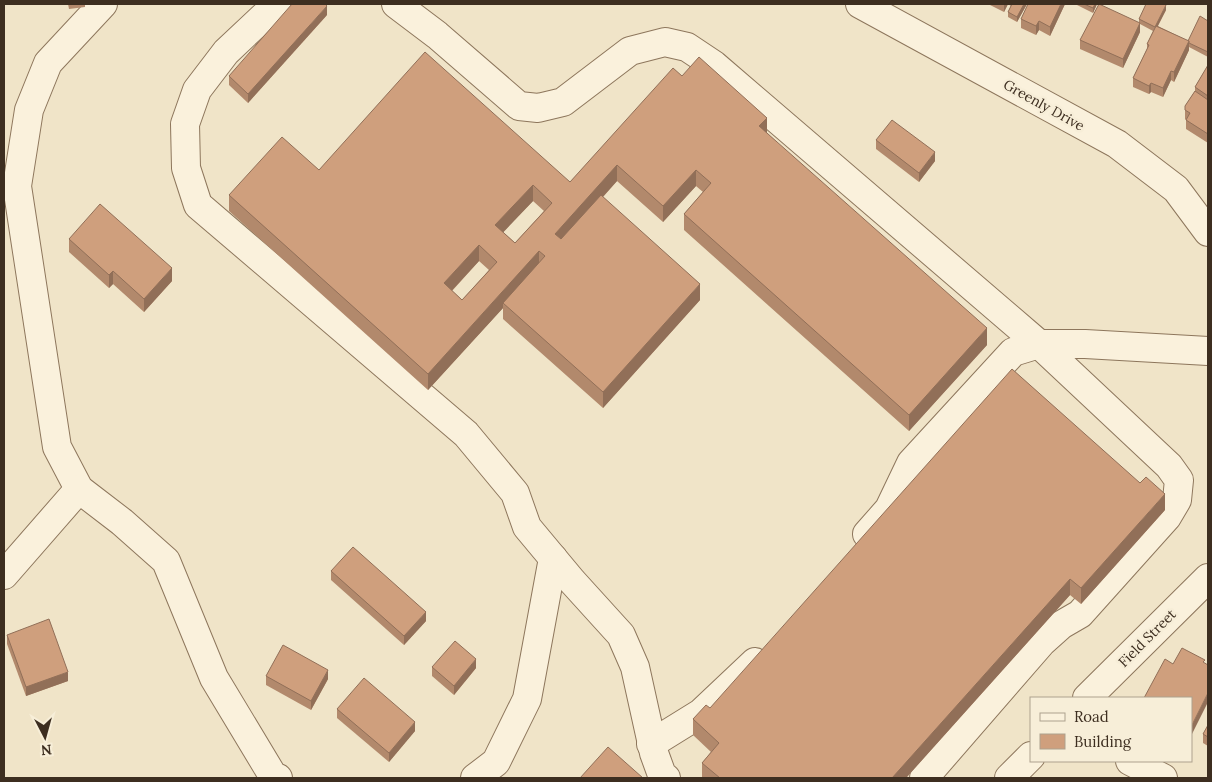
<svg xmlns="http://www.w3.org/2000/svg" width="1212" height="782" font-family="Lora,serif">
	<rect width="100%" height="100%" fill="#f0e4c8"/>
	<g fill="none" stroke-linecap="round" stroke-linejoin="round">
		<defs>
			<g id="minor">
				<polyline points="103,4 48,63 29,110 17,186 57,447 79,489 122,522 166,561 214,678 273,776 278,778"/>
				<polyline points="277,4 226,52 197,90 185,124 186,168 198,205 466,434 515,493 527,527 572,581 621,635 635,667 654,753 662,775 666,778"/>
				<polyline points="396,4 437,35 519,106 538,108 563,102 630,51 665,42 687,47 714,65 1039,344 1169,466 1179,480 1177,500 1167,517 1080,614 1061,625 1042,642 924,778"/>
				<polyline points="860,4 1117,144 1176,189 1208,232"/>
				<polyline points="867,534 889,509 911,463 1013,352 1039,344 1085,344 1208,351"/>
				<polyline points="4,575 79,489"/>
				<polyline points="1087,698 1208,578"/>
				<polyline points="651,744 701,713 755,662"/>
				<polyline points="1130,761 1163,778"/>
				<polyline points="475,778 496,762 527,699 553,558"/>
				<polyline points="1009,778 1031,756"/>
			</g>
		</defs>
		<use href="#minor" stroke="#8d765c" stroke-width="30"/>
		<use href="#minor" stroke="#faf1dc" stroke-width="28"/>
	</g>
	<g fill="#b2896c" fill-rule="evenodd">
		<polygon points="68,4 85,4 85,7 69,9"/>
		<polygon points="988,4 1008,4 1004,12"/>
		<polygon points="1008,4 1027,4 1017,22 1008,17 1008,12 1011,6"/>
		<polygon points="1065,4 1050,36 1039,30 1036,35 1021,28 1021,19"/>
		<polygon points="1075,4 1097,4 1093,13"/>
		<polygon points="1166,10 1158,26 1188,41 1208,21 1208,57 1189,47 1189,50 1174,82 1171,80 1163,97 1151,92 1149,94 1133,87 1133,78 1147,49 1147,44 1153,31 1140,24 1140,32 1123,68 1080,49 1080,40 1139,23 1139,19"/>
		<polygon points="327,15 248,103 229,85 229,76"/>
		<polygon points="1208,65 1208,143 1186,129 1186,120 1185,119 1185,106 1195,91 1195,87"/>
		<path d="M682,76l85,57 220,212 -78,86 -225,-201v-16l19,-22 -7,-6 -33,36 -46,-41 -14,16 97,103 -97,108 -100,-89v-11l-75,82 -199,-179v-16l90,-25 251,12zM533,201l11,10 -29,32 -12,-11zM479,261l10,9 -27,30 -10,-9z"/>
		<polygon points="876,140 935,161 919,182 876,149"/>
		<polygon points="69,239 172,281 144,312 113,284 109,288 69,252"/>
		<polygon points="1165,510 1081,604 1070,595 906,778 702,778 702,763 711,752 693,735 693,719 710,708"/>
		<polygon points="331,571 426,621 404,645 331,580"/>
		<polygon points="7,635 68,681 26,696 7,644"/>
		<polygon points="432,667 476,668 454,695 432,676"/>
		<polygon points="266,676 328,679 311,710 266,685"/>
		<polygon points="337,709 415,731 389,762 337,718"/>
		<polygon points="1208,725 1208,746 1203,743 1203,734"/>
	</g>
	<g fill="#916f58">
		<polygon points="1004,4 1008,4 1004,12"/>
		<polygon points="1024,4 1027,4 1017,22 1017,17"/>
		<polygon points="1061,4 1065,4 1050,36 1050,27"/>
		<polygon points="1095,4 1097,4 1093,13 1093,8"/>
		<polygon points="1166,5 1166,10 1155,31 1155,27"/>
		<polygon points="327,6 327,15 248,103 248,94"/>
		<polygon points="1039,21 1039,30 1036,35 1036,26"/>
		<polygon points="1140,23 1140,32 1123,68 1123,59"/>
		<polygon points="1189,41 1189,50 1174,82 1174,72"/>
		<polygon points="1171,71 1171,80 1163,97 1163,88"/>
		<polygon points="1151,83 1151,92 1149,94 1149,86"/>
		<polygon points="767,118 767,134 759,126"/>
		<polygon points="935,152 935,161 919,182 919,173"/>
		<polygon points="617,165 617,181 555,250 555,234"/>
		<polygon points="696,170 696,186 663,222 663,206"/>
		<polygon points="533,185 533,201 495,241 495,225"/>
		<polygon points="479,245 479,261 444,299 444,283"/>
		<polygon points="539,251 539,268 503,303 503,308 428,390 428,374"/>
		<polygon points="172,268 172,281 144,312 144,299"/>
		<polygon points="113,271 113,284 109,288 109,275"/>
		<polygon points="700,284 700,300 603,408 603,392"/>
		<polygon points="987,328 987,345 909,431 909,415"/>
		<polygon points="1165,494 1165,510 1081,604 1081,588"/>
		<polygon points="1070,579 1070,595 906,778 892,778"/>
		<polygon points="426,612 426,621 404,645 404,636"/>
		<polygon points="476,659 476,668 454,695 454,686"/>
		<polygon points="328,670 328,679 311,710 311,701"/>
		<polygon points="68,672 68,681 26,696 26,687"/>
		<polygon points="1208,693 1208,702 1191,736 1191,727"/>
		<polygon points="415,722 415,731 389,762 389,753"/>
	</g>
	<g fill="#cf9f7d" stroke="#916f58" fill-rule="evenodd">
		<polygon points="292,4 325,4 327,6 248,94 229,76"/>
		<polygon points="1012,4 1024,4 1017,17 1008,12"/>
		<polygon points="1028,4 1061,4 1050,27 1039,21 1036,26 1021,19"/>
		<polygon points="1084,4 1095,4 1093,8"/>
		<polygon points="1099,4 1140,23 1123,59 1080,40"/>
		<polygon points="1146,4 1164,4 1166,5 1155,27 1139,19"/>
		<polygon points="1200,16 1208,21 1208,52 1189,43 1189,41 1188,41"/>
		<polygon points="1156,26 1189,41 1174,72 1171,71 1163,88 1151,83 1149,86 1133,78 1149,45 1147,44"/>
		<path d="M425,52l145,130 103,-114 9,8 17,-19 68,61 -8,8 228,202 -78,87 -225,-201 27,-31 -15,-13 -33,36 -46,-41 -62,69 6,5 40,-44 99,89 -97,108 -100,-89 42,-47 -6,-5 -111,123 -199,-179 53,-58 37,33zM533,185l19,18 -37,40 -20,-18zM479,245l18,17 -35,38 -18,-17z"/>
		<polygon points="1208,65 1208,96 1195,87"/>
		<polygon points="1195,91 1208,100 1208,134 1186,120 1190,113 1185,110 1185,106"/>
		<polygon points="892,120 935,152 919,173 876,140"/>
		<polygon points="100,204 172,268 144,299 113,271 109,275 69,239"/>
		<polygon points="1012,369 1140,483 1146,477 1165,494 1081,588 1070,579 892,778 720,778 702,763 719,743 693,719 706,705 710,708"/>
		<polygon points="353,547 426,612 404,636 331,571"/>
		<polygon points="49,619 68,672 26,687 7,635"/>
		<polygon points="455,641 476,659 454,686 432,667"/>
		<polygon points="283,645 328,670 311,701 266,676"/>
		<polygon points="1182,648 1205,660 1203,662 1208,665 1208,693 1191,727 1191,698 1144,698 1165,659 1173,664"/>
		<polygon points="364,678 415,722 389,753 337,709"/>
		<polygon points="1208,725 1208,737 1203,734"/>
		<polygon points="608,747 643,778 580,778"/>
	</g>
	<g text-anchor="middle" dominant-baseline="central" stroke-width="5" stroke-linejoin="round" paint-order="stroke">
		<g font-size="14" fill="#3d2e20" stroke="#f7eed8">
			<text transform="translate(1044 105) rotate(29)">Greenly Drive</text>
			<text transform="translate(1147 638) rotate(-45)">Field Street</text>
		</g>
	</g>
	<rect width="1212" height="782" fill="none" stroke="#3d2e20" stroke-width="10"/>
	<rect x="1030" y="697" width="162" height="65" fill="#f7eed8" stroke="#ada18e"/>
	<rect x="1040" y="713" width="25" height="8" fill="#faf1dc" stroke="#ada18e"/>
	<text x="1074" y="722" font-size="15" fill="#3d2e20">Road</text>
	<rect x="1040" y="734" width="25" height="15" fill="#cf9f7d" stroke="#ada18e"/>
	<text x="1074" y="747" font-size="15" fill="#3d2e20">Building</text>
	<g transform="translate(45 737) rotate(174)" stroke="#f7eed8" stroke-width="4" paint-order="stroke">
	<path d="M0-4L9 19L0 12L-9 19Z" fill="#3d2e20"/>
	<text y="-8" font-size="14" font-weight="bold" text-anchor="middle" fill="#3d2e20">N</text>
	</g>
</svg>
